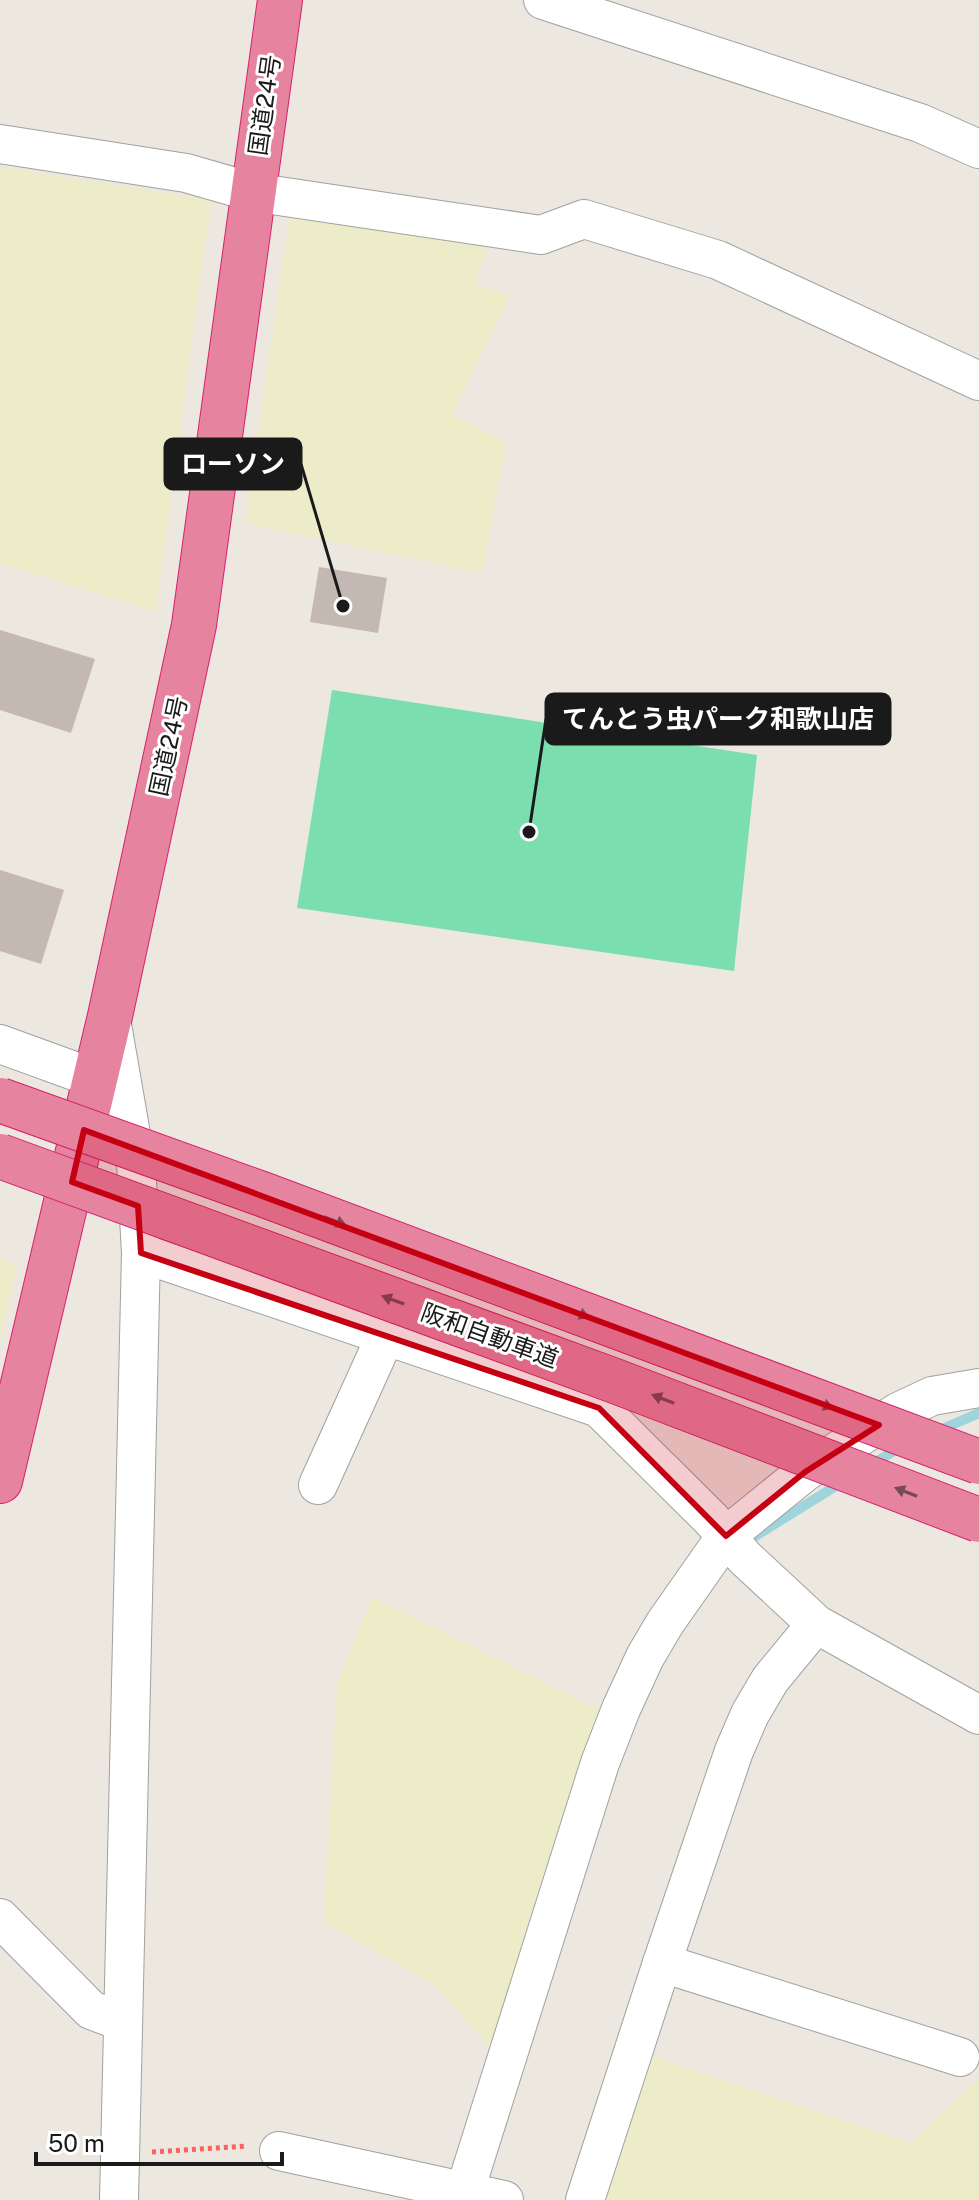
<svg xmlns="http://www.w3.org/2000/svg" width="979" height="2200" font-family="'Public Sans','Noto Sans JP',sans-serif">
	<rect width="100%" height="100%" fill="#ece7df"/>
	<g fill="#ececc9">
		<polygon points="0,167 211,200 156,612 0,563"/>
		<polygon points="290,213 489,242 475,284 510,296 452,415 506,442 482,573 245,523"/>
		<polygon points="0,1258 17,1266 0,1340"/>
		<polygon points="372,1597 598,1709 494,2051 431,1982 324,1923 337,1683"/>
		<polygon points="646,2054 910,2143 979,2079 979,2200 602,2200"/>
	</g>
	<polygon fill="#7bdeae" points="332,690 757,755 734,971 297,908"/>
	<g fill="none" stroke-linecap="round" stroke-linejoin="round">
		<g stroke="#9ed4dc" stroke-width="10">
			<polyline points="935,1432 979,1413"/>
			<polyline points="871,1465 902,1446"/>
			<polyline points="752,1538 844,1481"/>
		</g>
	</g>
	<g fill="#c4b8b3">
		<polygon points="319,567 387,578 378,633 310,622"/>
		<polygon points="0,630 95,659 71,733 0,710"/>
		<polygon points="0,870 64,890 41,964 0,951"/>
	</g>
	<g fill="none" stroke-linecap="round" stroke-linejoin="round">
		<defs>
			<g id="minor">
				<polyline points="543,0 920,123 979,149"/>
				<polyline points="0,144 186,173 252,192 541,235 584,219 718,260 979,381"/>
				<polyline points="111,1019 136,1163 141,1253 119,2200"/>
				<polyline points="0,1044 121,1088"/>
				<polyline points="141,1253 599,1408 711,1519 745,1558 816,1624 979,1715"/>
				<polyline points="318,1485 386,1335"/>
				<polyline points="0,1918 91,2010 123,2022"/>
				<polyline points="662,1963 960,2057"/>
				<polyline points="279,2151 504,2200"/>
				<polyline points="462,2200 600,1763 621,1709 645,1657 665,1623 726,1536 805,1472 898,1412 932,1396 979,1388"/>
				<polyline points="585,2200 662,1963 734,1751 750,1714 770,1680 816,1624"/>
			</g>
			<polyline id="highway" points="0,1481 110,1016 194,625 280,0"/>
		</defs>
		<use href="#minor" stroke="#a1a1a1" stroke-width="40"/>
		<use href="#highway" stroke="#d62171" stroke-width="46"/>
		<polyline stroke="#fb6262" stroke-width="5" stroke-dasharray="4 4" stroke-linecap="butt" points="152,2152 246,2146"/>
		<use href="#minor" stroke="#fff" stroke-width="38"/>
		<use href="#highway" stroke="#e684a0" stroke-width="44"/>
		<defs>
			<g id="highway-bridge">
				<polyline points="0,1100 262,1194 979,1462"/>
				<polyline points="0,1156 615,1381 979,1520"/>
			</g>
		</defs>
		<use href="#highway-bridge" stroke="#d62171" stroke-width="46" stroke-linecap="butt"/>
		<use href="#highway-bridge" stroke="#e684a0" stroke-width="44"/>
	</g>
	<defs><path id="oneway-solid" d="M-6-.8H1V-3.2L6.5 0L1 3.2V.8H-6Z" transform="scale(2)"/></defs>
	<g fill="#764a56">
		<use href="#oneway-solid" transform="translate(335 1221) rotate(21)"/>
		<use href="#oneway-solid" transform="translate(393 1300) rotate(-160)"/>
		<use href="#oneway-solid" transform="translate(578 1313) rotate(21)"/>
		<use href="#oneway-solid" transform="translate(663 1399) rotate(-159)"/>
		<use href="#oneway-solid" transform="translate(822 1404) rotate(20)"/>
		<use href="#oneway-solid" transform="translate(906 1492) rotate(-159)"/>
	</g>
	<path fill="#c50013" fill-opacity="0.2" stroke="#c50013" stroke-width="6" stroke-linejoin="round" d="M84,1130l795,295 -74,47 -79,64 -127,-128 -458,-155 -3,-47 -66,-24z"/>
	<g text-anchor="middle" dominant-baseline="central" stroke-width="6" stroke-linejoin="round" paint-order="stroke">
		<g font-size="24" fill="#1a1a1a" stroke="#fff">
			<text transform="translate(264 105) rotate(-82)">国道24号</text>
			<text transform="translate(168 746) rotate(-78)">国道24号</text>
			<text transform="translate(490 1335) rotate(20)">阪和自動車道</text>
		</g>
	</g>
	<path fill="none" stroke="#1a1a1a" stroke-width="3" d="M343 606L301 464M529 832L546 719"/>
	<g fill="#1a1a1a" stroke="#fff" stroke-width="3">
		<circle cx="343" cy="606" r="8"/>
		<circle cx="529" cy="832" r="8"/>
	</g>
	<g fill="#1a1a1a" stroke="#1a1a1a" stroke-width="3">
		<rect x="165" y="439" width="136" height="50" rx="8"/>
		<rect x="546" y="694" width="344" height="50" rx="8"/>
	</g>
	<g font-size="26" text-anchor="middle" font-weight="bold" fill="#fff">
		<text x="233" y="473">ローソン</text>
		<text x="718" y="728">てんとう虫パーク和歌山店</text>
	</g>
	<path d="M36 2152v12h246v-12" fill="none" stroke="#1a1a1a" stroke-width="4"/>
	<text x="48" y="2152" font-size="24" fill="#1a1a1a" stroke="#ffffff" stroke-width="6" paint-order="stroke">50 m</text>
</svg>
